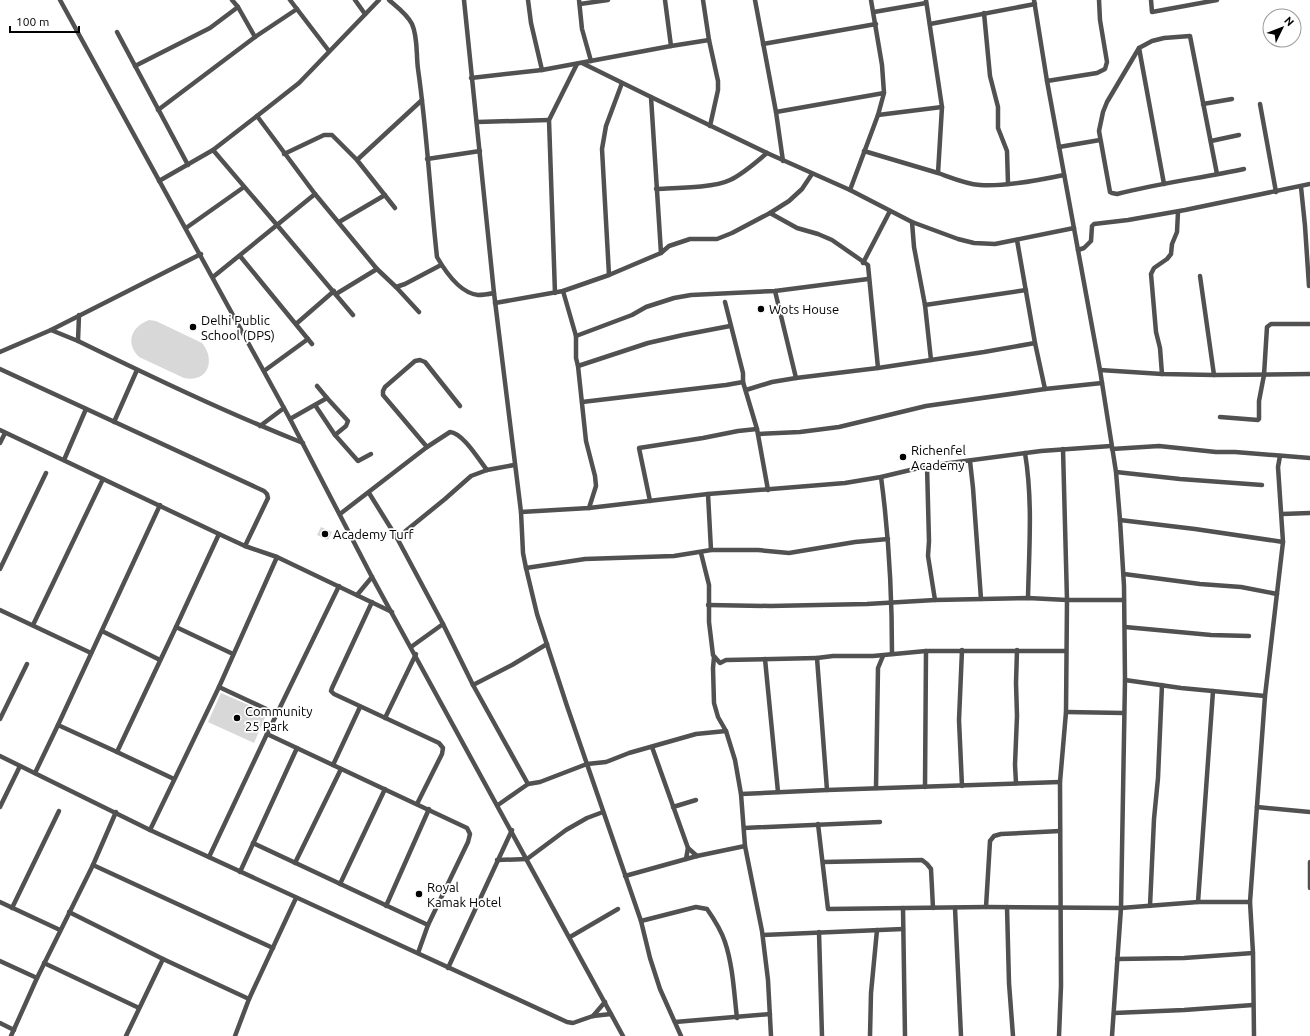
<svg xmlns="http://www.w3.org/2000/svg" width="1310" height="1036" font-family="Ubuntu,sans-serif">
	<rect width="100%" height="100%" fill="#fff"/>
	<g fill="#d8d8d8">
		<path d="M149,320l7,1 46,22c14,17 6,40 -18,35l-45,-21c-14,-14 -8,-30 10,-37z"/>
		<polygon points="321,527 332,532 328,540 317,535"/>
		<polygon points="221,693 267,713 254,743 208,722"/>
	</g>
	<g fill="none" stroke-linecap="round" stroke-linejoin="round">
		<g stroke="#515151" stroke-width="4.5">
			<polyline points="60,0 290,419 372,577 623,1036"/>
			<polyline points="232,0 238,7 255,37"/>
			<polyline points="290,0 329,51"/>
			<polyline points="355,0 365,14"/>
			<path d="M389,0c8,7 18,14 23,24 6,13 4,30 6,45 9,62 12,125 19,188 8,14 23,36 41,38 5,0 11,-1 16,-2"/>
			<polyline points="464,0 494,293 521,512 523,553 526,568 537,614 567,706 641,921 650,958 660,989 681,1036"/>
			<polyline points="528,0 531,23 542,70"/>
			<polyline points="579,0 582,29 591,61"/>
			<polyline points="665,0 671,46"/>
			<polyline points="703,0 709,40 718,81 718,90 710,126"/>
			<polyline points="755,0 776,112 783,161"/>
			<polyline points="1034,0 1047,81 1100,370 1116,472 1120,520 1124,586 1125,680 1121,908 1112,1036"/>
			<polyline points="1151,0 1152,12 1217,0"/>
			<polyline points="580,4 608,0"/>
			<polyline points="874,12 926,3"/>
			<polyline points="984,13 990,76 998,107 998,128 1007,151 1008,184"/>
			<polyline points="930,24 1035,4"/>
			<polyline points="117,32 188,165"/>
			<polyline points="763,44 876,24"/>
			<polyline points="1139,48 1164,184"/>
			<polyline points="582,63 651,97 661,253"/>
			<polyline points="135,66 210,28 238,7"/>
			<polyline points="471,78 542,70 671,46 709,40"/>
			<polyline points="1047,81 1097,73 1105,69 1107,62 1100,20 1099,0"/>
			<polyline points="651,97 767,153 850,190 912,222 958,239 974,243 995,244 1074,228"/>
			<polyline points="1203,104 1232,99"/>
			<polyline points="1260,104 1276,192"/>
			<polyline points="158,110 255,37 297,9"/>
			<polyline points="776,112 884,93"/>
			<polyline points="878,115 942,107"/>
			<polyline points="257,116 299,83 379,0"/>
			<polyline points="477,122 549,120"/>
			<polyline points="1211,141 1239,135"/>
			<polyline points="1059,147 1100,140"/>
			<polyline points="213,150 257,116 315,194 377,269 396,287 419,312"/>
			<polyline points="864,151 938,173 942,107 926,0"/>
			<polyline points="284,154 324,135 332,135 357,160 395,208"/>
			<polyline points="427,159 480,151"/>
			<polyline points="357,160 422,100"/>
			<path d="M938,173c14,5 28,11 42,12 25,2 60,-5 84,-10"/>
			<path d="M1217,174l-27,-138 -26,2 -12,3 -13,7 -32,54 -4,10 -4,19 11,61 2,1 5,1c42,-11 85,-16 127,-25"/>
			<polyline points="159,181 213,150 277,225 315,194"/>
			<polyline points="1301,187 1305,226 1309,286"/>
			<path d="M656,189c19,-1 58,-1 74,-9 13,-6 25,-17 37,-27"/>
			<polyline points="850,190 878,115 884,93 882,65 871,0"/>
			<polyline points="770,213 797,228 818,234 832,240 868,265 878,368"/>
			<polyline points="339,222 385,195"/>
			<polyline points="912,222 914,247 925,305 931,360"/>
			<polyline points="186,228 244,187"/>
			<polyline points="1017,240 1035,343 1045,389"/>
			<polyline points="1078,250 1084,248 1091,241 1092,226 1094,224 1128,220 1185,210 1310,184"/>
			<polyline points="240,256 312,344"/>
			<polyline points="863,263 890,211"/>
			<polyline points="609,275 602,149 606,126 622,83"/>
			<polyline points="1200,276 1214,375"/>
			<polyline points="213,277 277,225 353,315"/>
			<polyline points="396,287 405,284 441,265"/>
			<polyline points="563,291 576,336 576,358 578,366 586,441 595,476 596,486 589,508"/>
			<polyline points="775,291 796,378"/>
			<polyline points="555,293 549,120 577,64"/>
			<polyline points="336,294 377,269"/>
			<polyline points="725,302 743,373 743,382 757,429 768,490"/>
			<polyline points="495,303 563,291 609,275 661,253 669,246 690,239 717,239 732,233 770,213 789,201 802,189 812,174"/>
			<polyline points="925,305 1026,290"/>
			<polyline points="296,324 334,291"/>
			<polyline points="51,330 78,341 79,315"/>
			<polyline points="576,336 632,315 646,307 674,298 691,295 775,291 868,279"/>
			<path d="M78,341c74,36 149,72 225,102"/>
			<polyline points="0,352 51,330 201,254"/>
			<polyline points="578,366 648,343 683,335 730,326"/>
			<polyline points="0,369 264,491 267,494 268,498 245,546"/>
			<polyline points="1100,370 1162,374 1214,375 1310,374"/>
			<polyline points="264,371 308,339"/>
			<polyline points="1162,374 1160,348 1156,332 1151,274 1154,268 1167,259 1171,254 1172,244 1177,232 1178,212"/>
			<polyline points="317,386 327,398"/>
			<polyline points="746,390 772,382 796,378 878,368 984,352 1035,343"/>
			<polyline points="582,402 726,385 743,382"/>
			<polyline points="315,405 335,435"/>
			<polyline points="1220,417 1258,420 1259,419 1259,401 1264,375 1267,327 1271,324 1310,324"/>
			<polyline points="290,419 327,398 348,421 346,426 335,435 358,461 371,454"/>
			<polyline points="114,422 137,370"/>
			<polyline points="260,426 284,408"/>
			<polyline points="0,430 219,534 245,546 277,557 392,612"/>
			<polyline points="758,434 800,432 839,427 926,406 1045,389 1102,383"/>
			<polyline points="0,443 5,433"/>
			<polyline points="427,447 383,395 383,391 385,387 415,361 420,360 425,362 460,406"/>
			<polyline points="1112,449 1159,446 1216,452 1235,452 1310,458"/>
			<path d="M1025,453c8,48 4,97 3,145"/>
			<polyline points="64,460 86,409"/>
			<polyline points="970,461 973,488 981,599"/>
			<polyline points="927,466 929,541 928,556 935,600"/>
			<polyline points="1116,472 1180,479 1262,485"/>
			<path d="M881,477c8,59 11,118 11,177"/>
			<polyline points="369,493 397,538 443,624"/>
			<polyline points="708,494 711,550"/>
			<polyline points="650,501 639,448 703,438 738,431 757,429"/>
			<polyline points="521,512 589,508 708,494 845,483 881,477 927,466 1041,451 1111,446"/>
			<path d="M340,514l87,-67 23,-15c13,1 29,28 37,38"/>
			<polyline points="1282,514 1310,513"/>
			<polyline points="1120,520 1195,529 1283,542"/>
			<polyline points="397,538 445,499 471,476 487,470 514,465"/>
			<polyline points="701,553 709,585 709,622 713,655 720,663 726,660 817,658"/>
			<polyline points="526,568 585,559 674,556 711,550 758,550 789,553 855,542 888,539"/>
			<polyline points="0,569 46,473"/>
			<polyline points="1124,574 1200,584 1241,587 1277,594"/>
			<polyline points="357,595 372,577"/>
			<polyline points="372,602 332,688 331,691 334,694 439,743 443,748 442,754 417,804"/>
			<polyline points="708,605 770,606 867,604 935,600 1028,598 1067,600 1124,600"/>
			<polyline points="0,610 91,653"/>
			<polyline points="33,625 103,479"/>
			<polyline points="176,627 233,654"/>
			<polyline points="1125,627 1211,635 1249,636"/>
			<polyline points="102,631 160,660"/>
			<polyline points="411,647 443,624 473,685 528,784"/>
			<polyline points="714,657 713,668 714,703 718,717 726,731 735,760 741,794 745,846 762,931 768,980 771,1036"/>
			<polyline points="765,659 778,792"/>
			<polyline points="1125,680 1181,688 1265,696"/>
			<polyline points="473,685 512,665 547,644"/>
			<polyline points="219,687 277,714"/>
			<polyline points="1066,712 1124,713"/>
			<polyline points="385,718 416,654"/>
			<polyline points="0,719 27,664"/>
			<polyline points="58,725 117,752"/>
			<polyline points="267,734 467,828 470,834 468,842 428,925 418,953"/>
			<polyline points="652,747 688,848 697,856"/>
			<polyline points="0,756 150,830 567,1022 573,1023 593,1016 611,1014"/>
			<polyline points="333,765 360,707"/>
			<polyline points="35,773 58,725 160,505"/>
			<polyline points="174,779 117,752 176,627 219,534"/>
			<polyline points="1016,783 1015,765 1017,716 1016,683 1017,650"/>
			<polyline points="962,786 959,720 962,650"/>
			<polyline points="925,787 926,651"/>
			<polyline points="876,788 878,668 883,656"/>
			<polyline points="827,790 817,658 833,656 873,656 926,651 1065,651"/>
			<polyline points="741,794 827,790 1060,782"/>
			<polyline points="498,805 528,784 540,782 587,764 606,762 629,753 696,734 726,731"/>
			<polyline points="0,807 20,766"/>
			<polyline points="673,807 696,800"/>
			<polyline points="1257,807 1310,812"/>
			<polyline points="818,824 828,909 986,907 1121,908 1198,902 1250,902"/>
			<polyline points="744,828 880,822"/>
			<polyline points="150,830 219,687 277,557"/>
			<polyline points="253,843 428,925"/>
			<polyline points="209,857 267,734 339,586"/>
			<polyline points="686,859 688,848"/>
			<polyline points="497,860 527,859 566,830 587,818 603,812"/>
			<polyline points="823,862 922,860 927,864 931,869 933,908"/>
			<polyline points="1310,862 1310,888"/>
			<polyline points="295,863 341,769"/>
			<polyline points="93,865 273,948"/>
			<polyline points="240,872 297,748"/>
			<polyline points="625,876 697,856 745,846"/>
			<polyline points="340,884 385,789"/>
			<polyline points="0,902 60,930"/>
			<polyline points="1198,902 1213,691"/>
			<polyline points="386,906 429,809"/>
			<polyline points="1150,906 1154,819 1158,778 1162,685"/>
			<polyline points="986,907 990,841 994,836 1001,834 1060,831"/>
			<polyline points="1007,907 1009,983 1013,1036"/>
			<polyline points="12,908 59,811"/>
			<polyline points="903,908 905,1036"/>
			<polyline points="955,908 961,1036"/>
			<polyline points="69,912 163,959 249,999"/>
			<path d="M641,921l55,-14 11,2c7,10 14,21 18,33 8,24 9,51 12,76"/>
			<polyline points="819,932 822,1036"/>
			<polyline points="763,935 903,929"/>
			<polyline points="570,937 618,909"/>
			<polyline points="1117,959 1184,958 1253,953"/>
			<polyline points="0,961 37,978"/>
			<polyline points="44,963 139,1008"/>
			<polyline points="448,968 512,830"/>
			<polyline points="1114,1013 1184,1010 1253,1005"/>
			<polyline points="593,1016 605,1002"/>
			<polyline points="675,1022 770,1014"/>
			<polyline points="0,1023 14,1030"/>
			<polyline points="11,1036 37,978 93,865 116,812"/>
			<polyline points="126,1036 163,959"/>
			<polyline points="235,1036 249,999 296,898"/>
			<polyline points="870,1036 871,993 877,930"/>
			<polyline points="1059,1036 1061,986 1060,782 1066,712 1067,600 1063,449"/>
			<polyline points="1254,1036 1253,953 1250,902 1265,696 1283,542 1278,467 1280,456"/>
		</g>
	</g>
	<g fill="#000" stroke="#fff" stroke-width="1.5">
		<circle cx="761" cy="309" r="4"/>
		<circle cx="193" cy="327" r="4"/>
		<circle cx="903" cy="457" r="4"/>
		<circle cx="325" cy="534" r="4"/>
		<circle cx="237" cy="718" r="4"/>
		<circle cx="419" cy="894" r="4"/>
	</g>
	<g text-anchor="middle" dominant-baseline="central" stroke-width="3.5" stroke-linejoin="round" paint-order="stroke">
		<g font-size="13" fill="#000" stroke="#fff" text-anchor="start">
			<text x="769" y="309">Wots House</text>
			<text x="201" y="320">Delhi Public<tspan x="201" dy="15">School (DPS)</tspan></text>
			<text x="911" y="450">Richenfel<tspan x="911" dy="15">Academy</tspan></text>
			<text x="333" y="534">Academy Turf</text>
			<text x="245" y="711">Community<tspan x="245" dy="15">25 Park</tspan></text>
			<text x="427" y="887">Royal<tspan x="427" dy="15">Kamak Hotel</tspan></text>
		</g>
	</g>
	<g transform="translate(1282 28) rotate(47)"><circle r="19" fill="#ffffff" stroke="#999999"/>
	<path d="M0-3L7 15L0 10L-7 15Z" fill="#000000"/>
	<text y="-6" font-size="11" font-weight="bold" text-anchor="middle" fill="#000000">N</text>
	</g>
	<path d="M10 26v6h69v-6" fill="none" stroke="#000000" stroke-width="2"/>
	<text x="16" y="26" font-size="12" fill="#000000" stroke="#ffffff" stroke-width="3" paint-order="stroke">100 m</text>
</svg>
